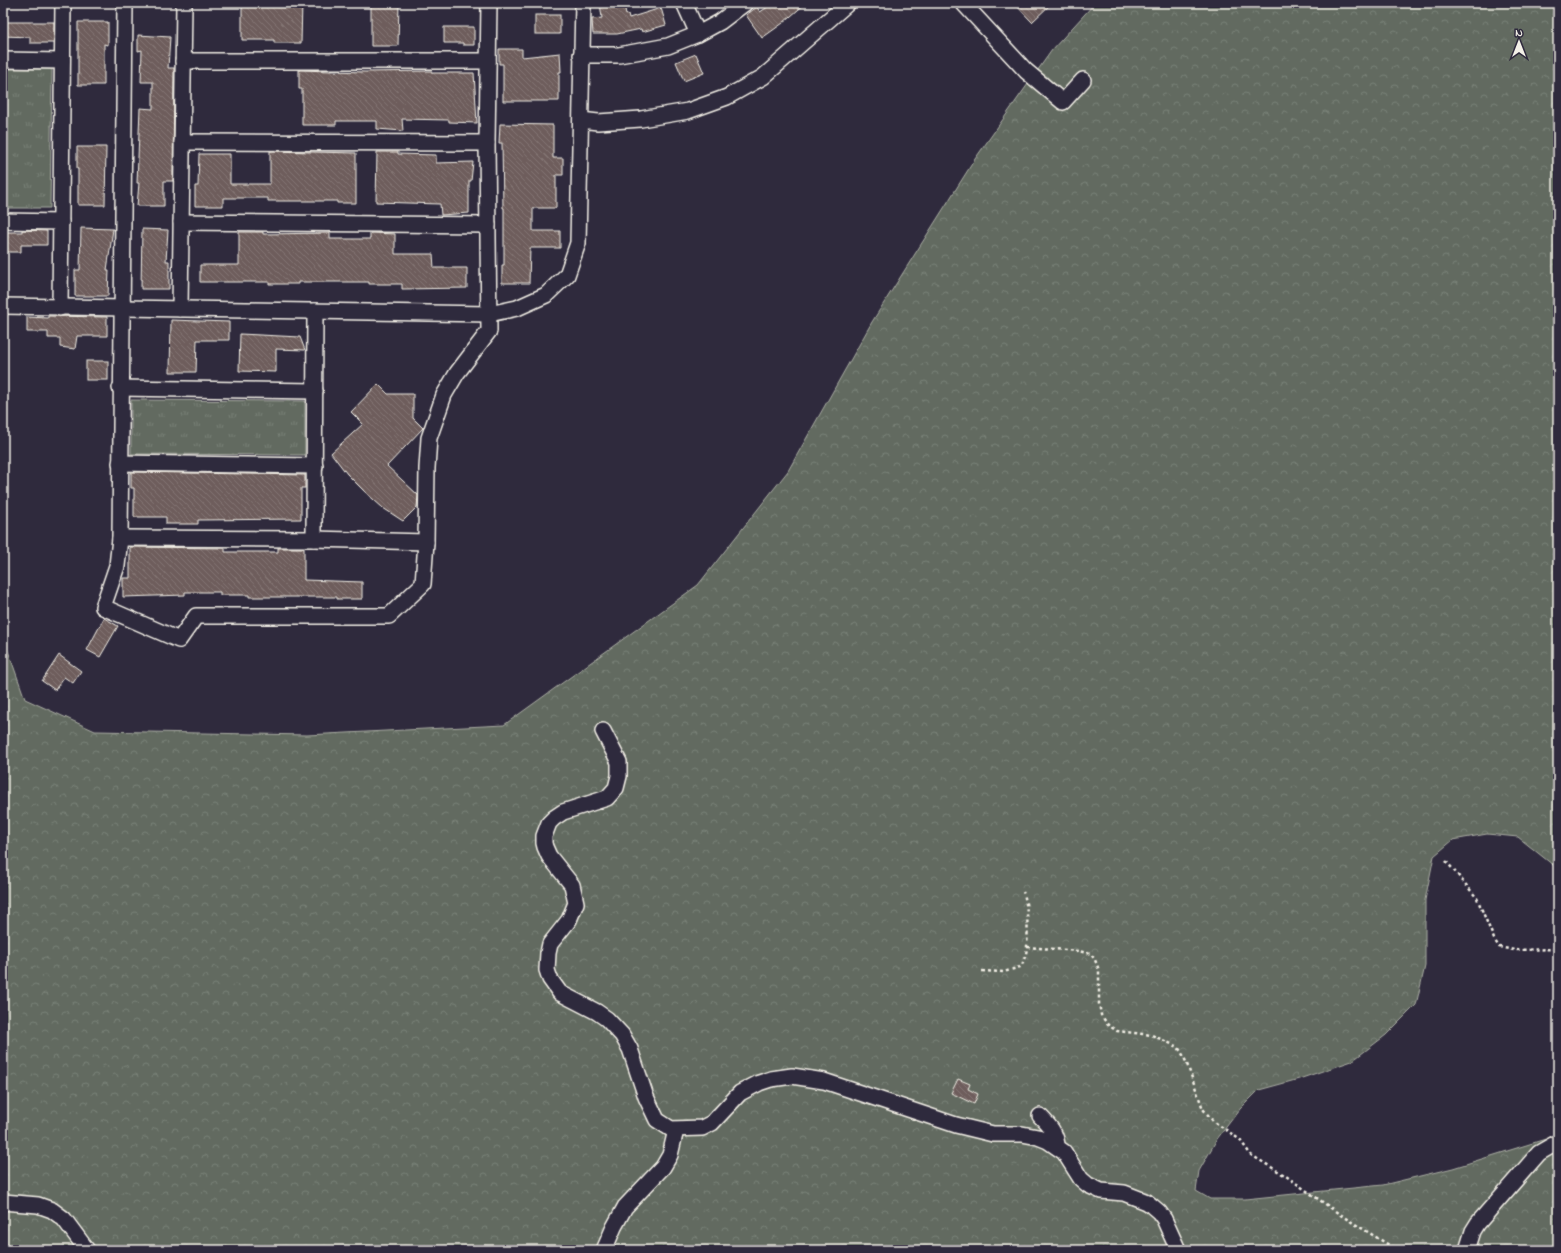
<svg xmlns="http://www.w3.org/2000/svg" width="1561" height="1253" font-family="'Indie Flower',sans-serif">
	<defs>
		<pattern id="grass-tufts" width="24" height="20" patternUnits="userSpaceOnUse"><rect width="24" height="20" fill="#626b60"/><path d="M3 7l-1-3M5 7V3M7 7l1-3M15 17l-1-3M17 17v-4M19 17l1-3" fill="none" stroke="#798177"/></pattern>
		<pattern id="forest-crowns" width="20" height="18" patternUnits="userSpaceOnUse"><rect width="20" height="18" fill="#626b60"/><path d="M2 6a3 3 0 1 1 6 0M12 15a3 3 0 1 1 6 0" fill="none" stroke="#798177"/></pattern>
		<pattern id="building-back-hatch" width="6" height="6" patternUnits="userSpaceOnUse"><rect width="6" height="6" fill="#6e5d5b"/><path d="M-1 5l2 2M0 0l6 6M5-1l2 2" fill="none" stroke="#837573"/></pattern>
	</defs>
	<rect width="100%" height="100%" fill="#2f2a3d"/>
	<filter id="ink" filterUnits="userSpaceOnUse"><feTurbulence type="fractalNoise" baseFrequency=".025" numOctaves="2"/><feDisplacementMap in="SourceGraphic" scale="8" xChannelSelector="R" yChannelSelector="G"/><feConvolveMatrix kernelMatrix="1 2 1 2 8 2 1 2 1" color-interpolation-filters="sRGB"/></filter>
	<g filter="url(#ink)">
		<g fill="url(#grass-tufts)" stroke="#abaea4">
			<polygon points="3,69 52,69 50,208 3,208"/>
			<polygon points="131,400 305,401 305,455 131,454"/>
		</g>
		<polygon fill="url(#forest-crowns)" stroke="#abaea4" points="1095,3 1558,3 1558,869 1518,837 1487,834 1453,840 1434,856 1425,900 1425,966 1416,1005 1386,1035 1352,1061 1299,1079 1259,1090 1240,1109 1217,1139 1199,1171 1196,1191 1210,1199 1245,1199 1383,1185 1453,1168 1552,1137 1558,1137 1558,1250 3,1250 3,619 7,648 25,699 95,731 307,735 504,725 698,585 788,471 872,322 975,159 1052,50"/>
		<g fill="url(#building-back-hatch)" stroke="#f4f1e8">
			<polygon points="242,3 302,3 301,43 274,43 274,40 242,40"/>
			<polygon points="371,3 399,3 398,46 371,46"/>
			<polygon points="600,3 624,3 626,15 628,14 629,18 661,8 666,25 642,32 641,29 617,34 593,34 592,19 602,18"/>
			<polygon points="774,3 806,3 783,23 762,38 746,15 757,7 760,12"/>
			<polygon points="1014,3 1052,3 1032,22"/>
			<rect x="535" y="15" width="25" height="19"/>
			<polygon points="3,22 54,22 54,43 30,43 30,37 3,36"/>
			<polygon points="78,22 108,22 108,45 104,44 104,85 78,85"/>
			<polygon points="444,27 474,27 474,45 463,45 463,43 444,43"/>
			<polygon points="138,35 170,37 168,68 174,68 173,181 164,181 164,206 137,206 139,183 137,183 140,108 153,109 153,82 141,82 142,50 138,51"/>
			<polygon points="499,49 522,49 522,57 560,53 561,72 559,72 559,101 503,101 503,64 499,64"/>
			<polygon points="696,54 704,73 684,81 676,62"/>
			<polygon points="299,70 365,72 432,71 432,73 474,73 477,123 449,122 449,120 402,119 403,131 377,129 377,121 336,121 336,125 302,125 302,89 299,89"/>
			<polygon points="500,124 553,125 553,158 563,158 563,175 556,175 556,208 533,208 533,231 560,231 560,248 530,248 529,283 502,283 502,265 504,265 504,208 503,208 502,143 499,143"/>
			<polygon points="77,147 106,147 105,205 78,205 78,169 77,169"/>
			<polygon points="270,151 356,153 356,203 337,203 337,201 268,201 268,198 223,198 223,206 195,206 195,186 198,186 199,154 230,154 230,184 270,184"/>
			<polygon points="377,152 398,152 398,154 436,155 436,163 473,162 471,181 469,181 469,213 441,215 440,204 376,202"/>
			<polygon points="81,228 113,229 107,270 109,270 108,296 75,296 75,270 80,270"/>
			<polygon points="142,229 168,230 166,261 169,261 169,289 141,289"/>
			<polygon points="22,230 47,231 47,245 21,245 21,252 3,252 3,232 22,232"/>
			<polygon points="239,232 263,232 263,234 330,233 330,239 370,239 370,233 395,234 395,254 433,254 434,268 467,268 467,288 402,289 402,284 369,284 369,282 298,282 298,284 269,284 269,282 200,282 200,265 239,265"/>
			<polygon points="48,316 107,317 107,336 77,336 75,349 60,347 60,338 48,338 48,332 27,332 27,317 48,318"/>
			<polygon points="171,320 229,322 229,340 197,340 196,372 170,372"/>
			<polygon points="240,334 300,337 305,350 276,349 276,372 239,371"/>
			<rect x="86" y="361" width="22" height="19"/>
			<polygon points="378,384 388,394 413,394 413,418 423,428 387,466 418,495 417,507 403,521 383,508 364,491 347,474 331,453 363,424 351,412"/>
			<polygon points="131,472 305,475 305,488 301,488 301,519 198,520 198,524 166,524 166,517 134,517 134,488 131,488"/>
			<polygon points="130,547 225,548 225,552 278,552 278,548 304,548 304,580 362,582 362,599 337,599 337,597 249,597 249,595 220,595 220,592 185,592 185,595 123,597 123,578 130,578"/>
			<polygon points="104,618 118,626 100,657 87,650"/>
			<polygon points="59,655 81,671 73,683 64,677 55,690 42,681"/>
			<polygon points="958,1079 970,1084 968,1089 978,1094 974,1104 951,1093"/>
		</g>
		<g fill="none" stroke-linecap="round" stroke-linejoin="round">
			<defs>
				<g id="minor">
					<polyline points="125,3 120,538 117,566 103,607 179,640 196,616 389,616 423,584 426,542 427,468 429,438 444,395 457,373 489,331 487,143 489,3"/>
					<polyline points="684,3 698,34"/>
					<polyline points="963,3 1026,71 1063,102 1083,80"/>
					<polyline points="581,55 619,55 668,46 698,34 720,22 745,3"/>
					<polyline points="3,60 62,61"/>
					<polyline points="183,61 488,61"/>
					<polyline points="581,120 598,122 641,119 688,111 727,97 763,77 848,3"/>
					<polyline points="182,142 487,143"/>
					<polyline points="3,221 61,222"/>
					<polyline points="181,222 488,225"/>
					<polyline points="3,306 489,314 517,308 546,295 567,275 578,243 583,3"/>
					<polyline points="60,308 63,3"/>
					<polyline points="180,309 184,3"/>
					<polyline points="120,388 315,391"/>
					<polyline points="120,463 315,466"/>
					<polyline points="120,538 314,539 426,542"/>
					<polyline points="314,539 315,311"/>
					<polyline points="603,731 619,762 619,776 616,788 607,798 563,812 554,818 549,823 544,836 544,843 545,847 549,856 572,885 576,903 569,920 550,944 548,953 547,970 550,979 560,993 597,1012 607,1019 622,1035 630,1049 646,1097 657,1120 671,1129 702,1128 712,1123 740,1093 759,1083 771,1079 792,1076 824,1081 956,1125 993,1134 1022,1134 1038,1137 1048,1141 1064,1152 1081,1179 1088,1185 1101,1191 1124,1193 1147,1202 1152,1206 1159,1212 1164,1219 1178,1250"/>
					<path d="M1040,1116c9,9 17,18 17,31"/>
					<polyline points="3,1202 38,1205 52,1210 64,1219 87,1250"/>
					<polyline points="604,1250 614,1227 625,1207 663,1167 670,1155 676,1130"/>
					<polyline points="1467,1250 1473,1231 1478,1223 1539,1153 1558,1142"/>
				</g>
			</defs>
			<use href="#minor" stroke="#f4f1e8" stroke-width="18"/>
			<g stroke="#f4f1e8" stroke-width="2.5" stroke-dasharray="3 3" stroke-linecap="butt">
				<polyline points="1446,861 1477,898 1494,939 1499,947 1514,950 1558,949"/>
				<polyline points="1027,947 1079,951 1091,954 1095,960 1099,970 1099,1003 1101,1015 1108,1025 1117,1031 1152,1035 1178,1047 1183,1055 1187,1064 1203,1109 1213,1121 1232,1134 1240,1140 1251,1155 1286,1176 1342,1216 1397,1250"/>
				<path d="M982,971l22,1 16,-5 2,-2c2,-6 5,-12 5,-19 1,-11 1,-45 -4,-54"/>
			</g>
			<use href="#minor" stroke="#2f2a3d" stroke-width="15"/>
		</g>
	</g>
	<rect width="1561" height="1253" fill="none" stroke="#2f2a3d" stroke-width="16"/>
	<rect x="8" y="8" width="1545" height="1237" fill="none" stroke="#f4f1e8" stroke-width="1.5" filter="url(#ink)"/>
	<g transform="translate(1519 42)" stroke="#2f2a3d" stroke-width="3" paint-order="stroke">
	<path d="M0-3L7 15L0 10L-7 15Z" fill="#f4f1e8"/>
	<text y="-6" font-size="11" font-weight="bold" text-anchor="middle" fill="#f4f1e8">N</text>
	</g>
</svg>
